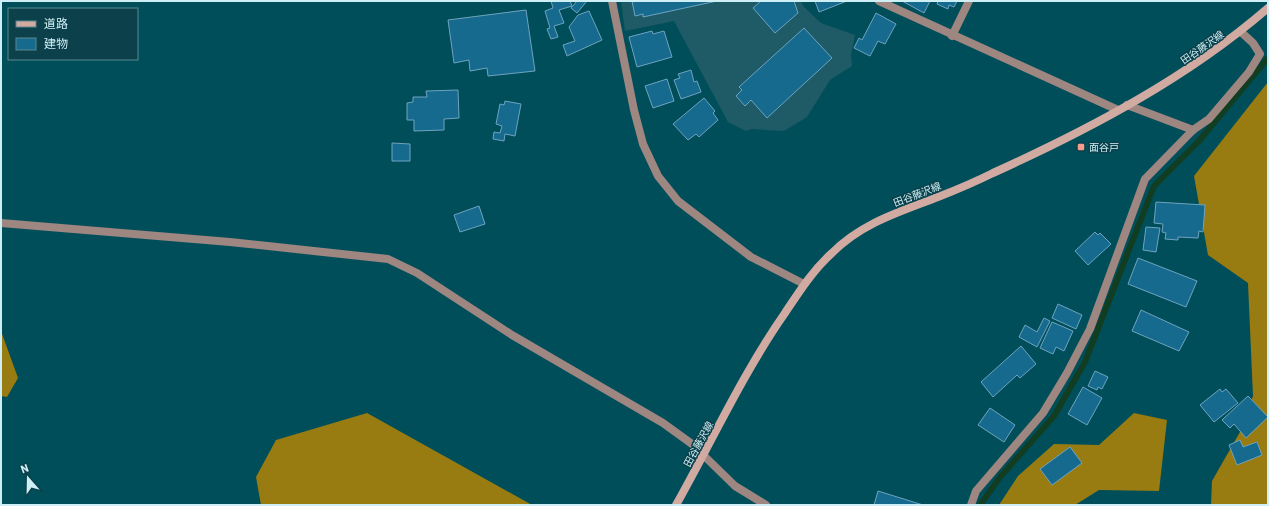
<svg xmlns="http://www.w3.org/2000/svg" width="1269" height="506" font-family="Barlow,'Noto Sans JP',sans-serif">
	<rect width="100%" height="100%" fill="#004e5a"/>
	<polygon fill="#1f5b66" points="621,1 801,1 804,7 821,23 855,35 851,55 852,66 830,80 807,117 784,131 751,129 746,131 728,122 674,21 625,31"/>
	<g fill="#987c11">
		<polygon points="1268,82 1268,505 1211,505 1212,481 1240,432 1253,396 1248,283 1208,255 1194,176"/>
		<polygon points="1,331 18,378 7,397 1,396"/>
		<polygon points="367,413 532,505 261,505 256,477 276,440"/>
		<polygon points="1134,413 1167,420 1159,491 1099,490 1075,505 999,505 1018,476 1054,444 1099,445"/>
	</g>
	<g fill="none" stroke-linecap="round" stroke-linejoin="round">
		<polyline stroke="#113e22" stroke-width="6" points="980,505 1001,476 1054,416 1085,362 1154,186 1198,142 1268,58"/>
	</g>
	<g fill="#156a8e" stroke="#6fa3bf">
		<polygon points="551,1 570,1 572,6 559,10 564,23 554,26 558,37 551,39 547,29 550,28 545,11 553,8"/>
		<polygon points="577,1 587,1 577,13 571,8"/>
		<polygon points="632,1 717,1 643,17 643,14 635,16"/>
		<polygon points="761,1 794,1 798,13 775,33 753,8"/>
		<polygon points="815,1 847,1 819,12"/>
		<polygon points="902,1 930,1 924,13"/>
		<polygon points="938,1 957,1 954,7 949,5 948,9 937,4"/>
		<polygon points="526,10 535,71 488,76 487,68 470,71 469,60 454,63 448,20"/>
		<polygon points="589,11 602,40 567,56 563,45 575,41 569,27 578,15"/>
		<polygon points="876,13 896,24 885,44 878,41 870,56 854,48 859,38 862,40"/>
		<polygon points="804,28 832,58 767,118 751,100 745,106 736,96 742,90 739,87"/>
		<polygon points="652,31 653,34 664,31 672,57 637,67 629,37"/>
		<polygon points="691,70 694,82 697,81 701,92 681,99 674,80 680,78 678,74"/>
		<polygon points="667,79 674,101 653,108 645,86"/>
		<polygon points="458,90 459,118 444,119 444,130 414,131 414,120 407,120 407,103 413,102 413,97 427,97 426,91"/>
		<polygon points="704,98 715,111 713,113 718,120 699,137 696,134 688,140 673,124"/>
		<polygon points="505,101 521,104 515,136 505,134 504,141 493,139 494,132 500,133 502,126 496,124 500,104 504,105"/>
		<polygon points="392,143 410,144 410,161 392,161"/>
		<polygon points="1156,202 1205,205 1203,232 1199,231 1198,238 1178,237 1178,240 1165,239 1166,233 1162,232 1163,224 1154,223"/>
		<polygon points="479,206 485,224 460,232 454,215"/>
		<polygon points="1146,227 1160,228 1156,252 1143,250"/>
		<polygon points="1095,232 1098,235 1100,233 1111,244 1088,265 1075,251"/>
		<polygon points="1138,258 1197,281 1186,307 1128,284"/>
		<polygon points="1058,304 1082,315 1076,329 1052,318"/>
		<polygon points="1141,310 1189,332 1179,351 1132,331"/>
		<polygon points="1044,318 1050,321 1037,347 1019,337 1025,325 1037,332"/>
		<polygon points="1052,322 1073,331 1064,351 1056,347 1053,354 1040,348"/>
		<polygon points="1021,346 1036,364 1020,378 1017,375 993,397 981,382"/>
		<polygon points="1095,371 1108,377 1102,389 1098,387 1097,390 1088,386"/>
		<polygon points="1083,387 1102,398 1087,425 1068,414"/>
		<polygon points="1220,389 1222,392 1226,389 1238,403 1214,422 1200,405"/>
		<polygon points="1248,396 1268,417 1246,438 1234,424 1230,428 1222,420"/>
		<polygon points="990,408 1015,425 1004,442 978,425"/>
		<polygon points="1240,440 1243,447 1257,442 1262,455 1237,465 1229,445"/>
		<polygon points="1070,447 1082,463 1052,485 1040,469"/>
		<polygon points="878,491 923,505 874,505"/>
	</g>
	<g fill="none" stroke-linecap="round" stroke-linejoin="round">
		<g stroke="#9e8681" stroke-width="8">
			<polyline points="612,1 634,110 643,144 658,176 678,201 751,257 804,284"/>
			<polyline points="879,1 1118,110"/>
			<polyline points="952,36 969,1"/>
			<polyline points="1127,105 1193,130"/>
			<polyline points="1,223 230,242 388,259 417,273 512,335 663,423 692,444 735,486 766,505"/>
			<polyline points="971,505 976,491 1043,413 1067,373 1090,329 1145,179 1193,130 1209,119 1249,72 1260,54 1253,43 1241,32"/>
		</g>
		<path stroke="#d1aaa2" stroke-width="8" d="M676,505c36,-64 67,-132 109,-192 14,-21 28,-43 47,-60 30,-30 67,-41 106,-56 18,-7 37,-15 55,-24 97,-44 194,-95 275,-165"/>
	</g>
	<rect fill="#f49d8b" stroke="#0c414b" stroke-width="1.5" x="1077" y="143" width="8" height="8" rx="2"/>
	<g text-anchor="middle" dominant-baseline="central" stroke-width="3" stroke-linejoin="round" paint-order="stroke">
		<g font-size="10" fill="#cfeff6" stroke="#0c414b">
			<text transform="translate(1202 47) rotate(-35)">田谷藤沢線</text>
			<text transform="translate(917 194) rotate(-21)">田谷藤沢線</text>
			<text transform="translate(698 444) rotate(-61)">田谷藤沢線</text>
		</g>
		<g font-size="10" fill="#cfeff6" stroke="#0c414b" text-anchor="start">
			<text x="1089" y="147">面谷戸</text>
		</g>
	</g>
	<rect width="1269" height="506" fill="none" stroke="#cfeff6" stroke-width="4"/>
	<rect x="8" y="8" width="130" height="52" fill="#0c414b" stroke="#5a878f"/>
	<rect x="16" y="21" width="20" height="6" fill="#d1aaa2" stroke="#5a878f"/>
	<text x="44" y="28" font-size="12" fill="#cfeff6">道路</text>
	<rect x="16" y="38" width="20" height="12" fill="#156a8e" stroke="#5a878f"/>
	<text x="44" y="48" font-size="12" fill="#cfeff6">建物</text>
	<g transform="translate(28 478) rotate(340)" stroke="#0c414b" stroke-width="3" paint-order="stroke">
	<path d="M0-3L7 15L0 10L-7 15Z" fill="#cfeff6"/>
	<text y="-6" font-size="11" font-weight="bold" text-anchor="middle" fill="#cfeff6">N</text>
	</g>
</svg>
